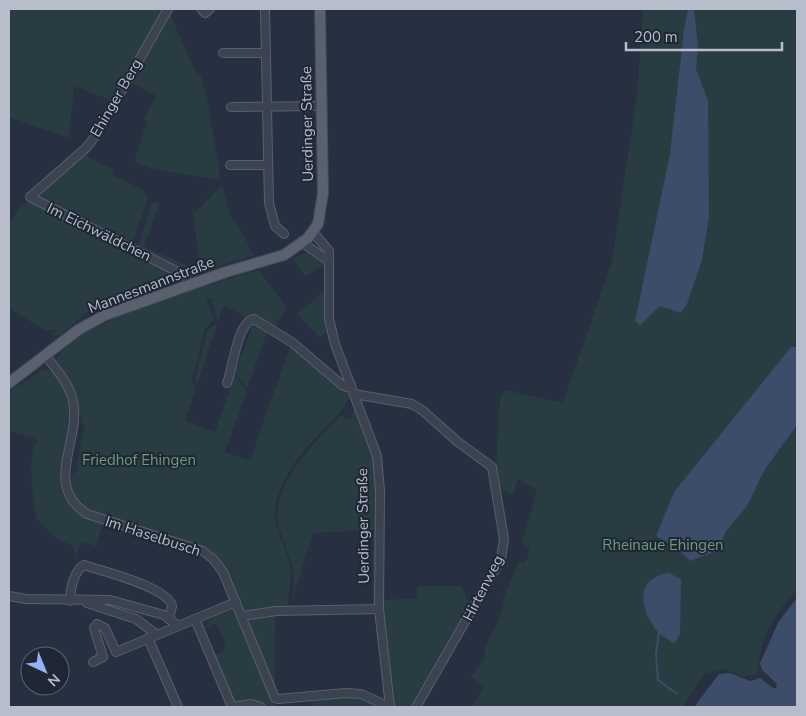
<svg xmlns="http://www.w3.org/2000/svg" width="806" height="716" font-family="'Nunito Sans',sans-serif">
	<rect width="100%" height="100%" fill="#273040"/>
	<g fill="#283c41">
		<polygon points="9,9 164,9 112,101 74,86 69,138 9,117"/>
		<path d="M643,9h154v581c-23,23 -39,52 -39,84l-14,3 -20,-8 -20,5 -21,33h-212l14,-20 -14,-10 13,-17 1,-14 11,-20 8,-24 -2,-1 17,-40 5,2 4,-6 1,-9 -7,-5 15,-53 -19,-11 -5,16 -15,-8 -2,-19 4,-71 5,-7 58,13 49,-142 25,-166z"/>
		<polygon points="170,14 197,75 200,73 206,93 221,180 156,170 134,162 147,121 144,119 156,96 129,81"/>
		<polygon points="85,153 94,161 114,169 111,175 142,189 148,198 132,245 34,196"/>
		<polygon points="222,185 233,223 236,222 254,255 195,274 138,247 152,203 155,202 159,204 144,247 193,268 200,266 193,211 196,212"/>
		<path d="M32,202l145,73 1,5 -92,33 -26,22 -8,1 6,-6h-14l-35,-22v-80c4,-11 10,-25 23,-26z"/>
		<polygon points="307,251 326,263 306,276 292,259 306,253"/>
		<path d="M259,270l28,38 -13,21 -25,-10 -25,-14 -6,17 -6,-19 1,-4 -7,-2 8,23 -9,9 -13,52 4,8 -11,32 30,11 20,-56 12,14 -22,62 25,8 41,-116 59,50c-5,17 -20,28 -32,41 -18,18 -34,40 -41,64 -8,26 8,42 13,66 2,15 -1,28 -3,42l-39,4 -7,-3 -35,-59 -38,-14 -75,-21c-16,-7 -21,-19 -25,-35l8,-8 9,-48 -4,1 1,-7 -4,-2 -22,-55c20,-41 159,-76 203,-90z"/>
		<polygon points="327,289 329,329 321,338 297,314"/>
		<polygon points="254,322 268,330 247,388 235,374"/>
		<polygon points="216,324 217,325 197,386 195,379 207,331"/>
		<path d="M44,369c9,1 12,7 17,14 32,53 -45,115 42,140l-7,23 -14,-4 -8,16 1,-8 -3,-5 -14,-5 -22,-22c-2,-19 -10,-62 1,-76l-3,-4 -25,-7v-39z"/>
		<path d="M355,405l22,59 -1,138 -3,3v-75l-60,3 -23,73c9,-37 0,-45 -11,-78 -12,-39 39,-90 64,-114v4l7,1z"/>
		<polygon points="417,586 461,586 469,603 409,707 394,707 382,600 417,598"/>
		<polygon points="232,610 235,611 276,707 234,701 215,654 222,653 226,645 217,625 214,624 205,629 204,627 210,624 205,621 212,621 212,618"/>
		<polygon points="276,614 274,668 276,692 249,624 252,618"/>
		<polygon points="329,696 355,696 378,706 312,707 311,698"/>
	</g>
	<g fill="#3d4c68">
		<polygon points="688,9 694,9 698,48 696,69 708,101 709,217 702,260 687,304 681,313 660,306 640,325 635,321 670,154 684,30"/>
		<polygon points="791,347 797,347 797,425 765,469 747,506 726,531 717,551 690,561 676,547 656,536 674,492"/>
		<path d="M669,573l12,6 -1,56 -6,8c-5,-3 -12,-7 -16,-11 -18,-21 -24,-55 11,-59z"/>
		<polygon points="797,598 797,707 694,707 719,674 730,673 750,681 760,678 773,688 776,688 777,684 762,670 760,663 779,621"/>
	</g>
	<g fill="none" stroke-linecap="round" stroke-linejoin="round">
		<polyline stroke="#3d4c68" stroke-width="2" points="659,633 656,654 658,680 677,694"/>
		<defs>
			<g id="minor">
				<polyline points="168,9 97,134 86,148 30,197 186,276 187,286"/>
				<polyline points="265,9 269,203 275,226 284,234"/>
				<polyline points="202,10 205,13 210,9"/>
				<polyline points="223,53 266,53"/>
				<polyline points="231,107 322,106"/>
				<polyline points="230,165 268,165"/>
				<polyline points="313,232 329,251 329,319 335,344 377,456 380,491 379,609 390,707"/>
				<polyline points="303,243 329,261"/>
				<path d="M45,355c10,13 22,26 27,42 12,42 -31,87 15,117l116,37 11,9 9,12 52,126 3,1 68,-6 15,1 29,13"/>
				<path d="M227,383c6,-14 10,-61 27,-64l39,24 49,42 5,2 4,-2"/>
				<polyline points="354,394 412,404 422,410 458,442 492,467 504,539 501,559 416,707"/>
				<polyline points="9,596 26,599 110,600 164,615 178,626"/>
				<path d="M70,601c0,-12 4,-30 14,-36 18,6 84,22 88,41l-3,13"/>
				<polyline points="87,603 136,619 156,634"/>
				<polyline points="242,616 276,611 379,609"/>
				<polyline points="195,619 232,707"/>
				<polyline points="148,638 178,707"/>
				<polyline points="93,662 103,657 94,628 97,624 105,628 116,652 236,602"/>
				<polyline points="232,707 251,704 261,707"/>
			</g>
			<polyline id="major" points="9,383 78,330 105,315 226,272 284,255 308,238 318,224 323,193 320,9"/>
		</defs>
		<use href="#minor" stroke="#58606d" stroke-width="10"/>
		<use href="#major" stroke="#444b59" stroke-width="12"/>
		<use href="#minor" stroke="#3b4250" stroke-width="8"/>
		<use href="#major" stroke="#59616f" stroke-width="10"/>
	</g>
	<g text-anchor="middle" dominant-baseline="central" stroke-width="4" stroke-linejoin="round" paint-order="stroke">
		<g font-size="15" fill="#b7bdca" stroke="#1f2735">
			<text transform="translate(116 98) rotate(-60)">Ehinger Berg</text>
			<text transform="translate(307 124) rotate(-91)">Uerdinger Straße</text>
			<text transform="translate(99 232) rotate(26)">Im Eichwäldchen</text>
			<text transform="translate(151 285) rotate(-21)">Mannesmannstraße</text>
			<text transform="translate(363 526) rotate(-91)">Uerdinger Straße</text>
			<text transform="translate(153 536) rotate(18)">Im Haselbusch</text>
			<text transform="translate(483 588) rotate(-63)">Hirtenweg</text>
		</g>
		<g font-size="15" fill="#6f9a7b" stroke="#1f2735">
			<text x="139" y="460">Friedhof Ehingen</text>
			<text x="663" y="545">Rheinaue Ehingen</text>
		</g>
	</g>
	<rect width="806" height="716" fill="none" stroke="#b7bdca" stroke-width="20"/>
	<g transform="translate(45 671) rotate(136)"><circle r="24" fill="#1f2735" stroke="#5c6371"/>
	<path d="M0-4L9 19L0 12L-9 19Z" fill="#92b2f4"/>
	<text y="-8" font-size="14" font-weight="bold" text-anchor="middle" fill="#b7bdca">N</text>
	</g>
	<path d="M626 42v8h156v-8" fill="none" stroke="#b7bdca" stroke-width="2.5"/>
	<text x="634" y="42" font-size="15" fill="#b7bdca" stroke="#1f2735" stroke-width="4" paint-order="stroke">200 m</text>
</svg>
